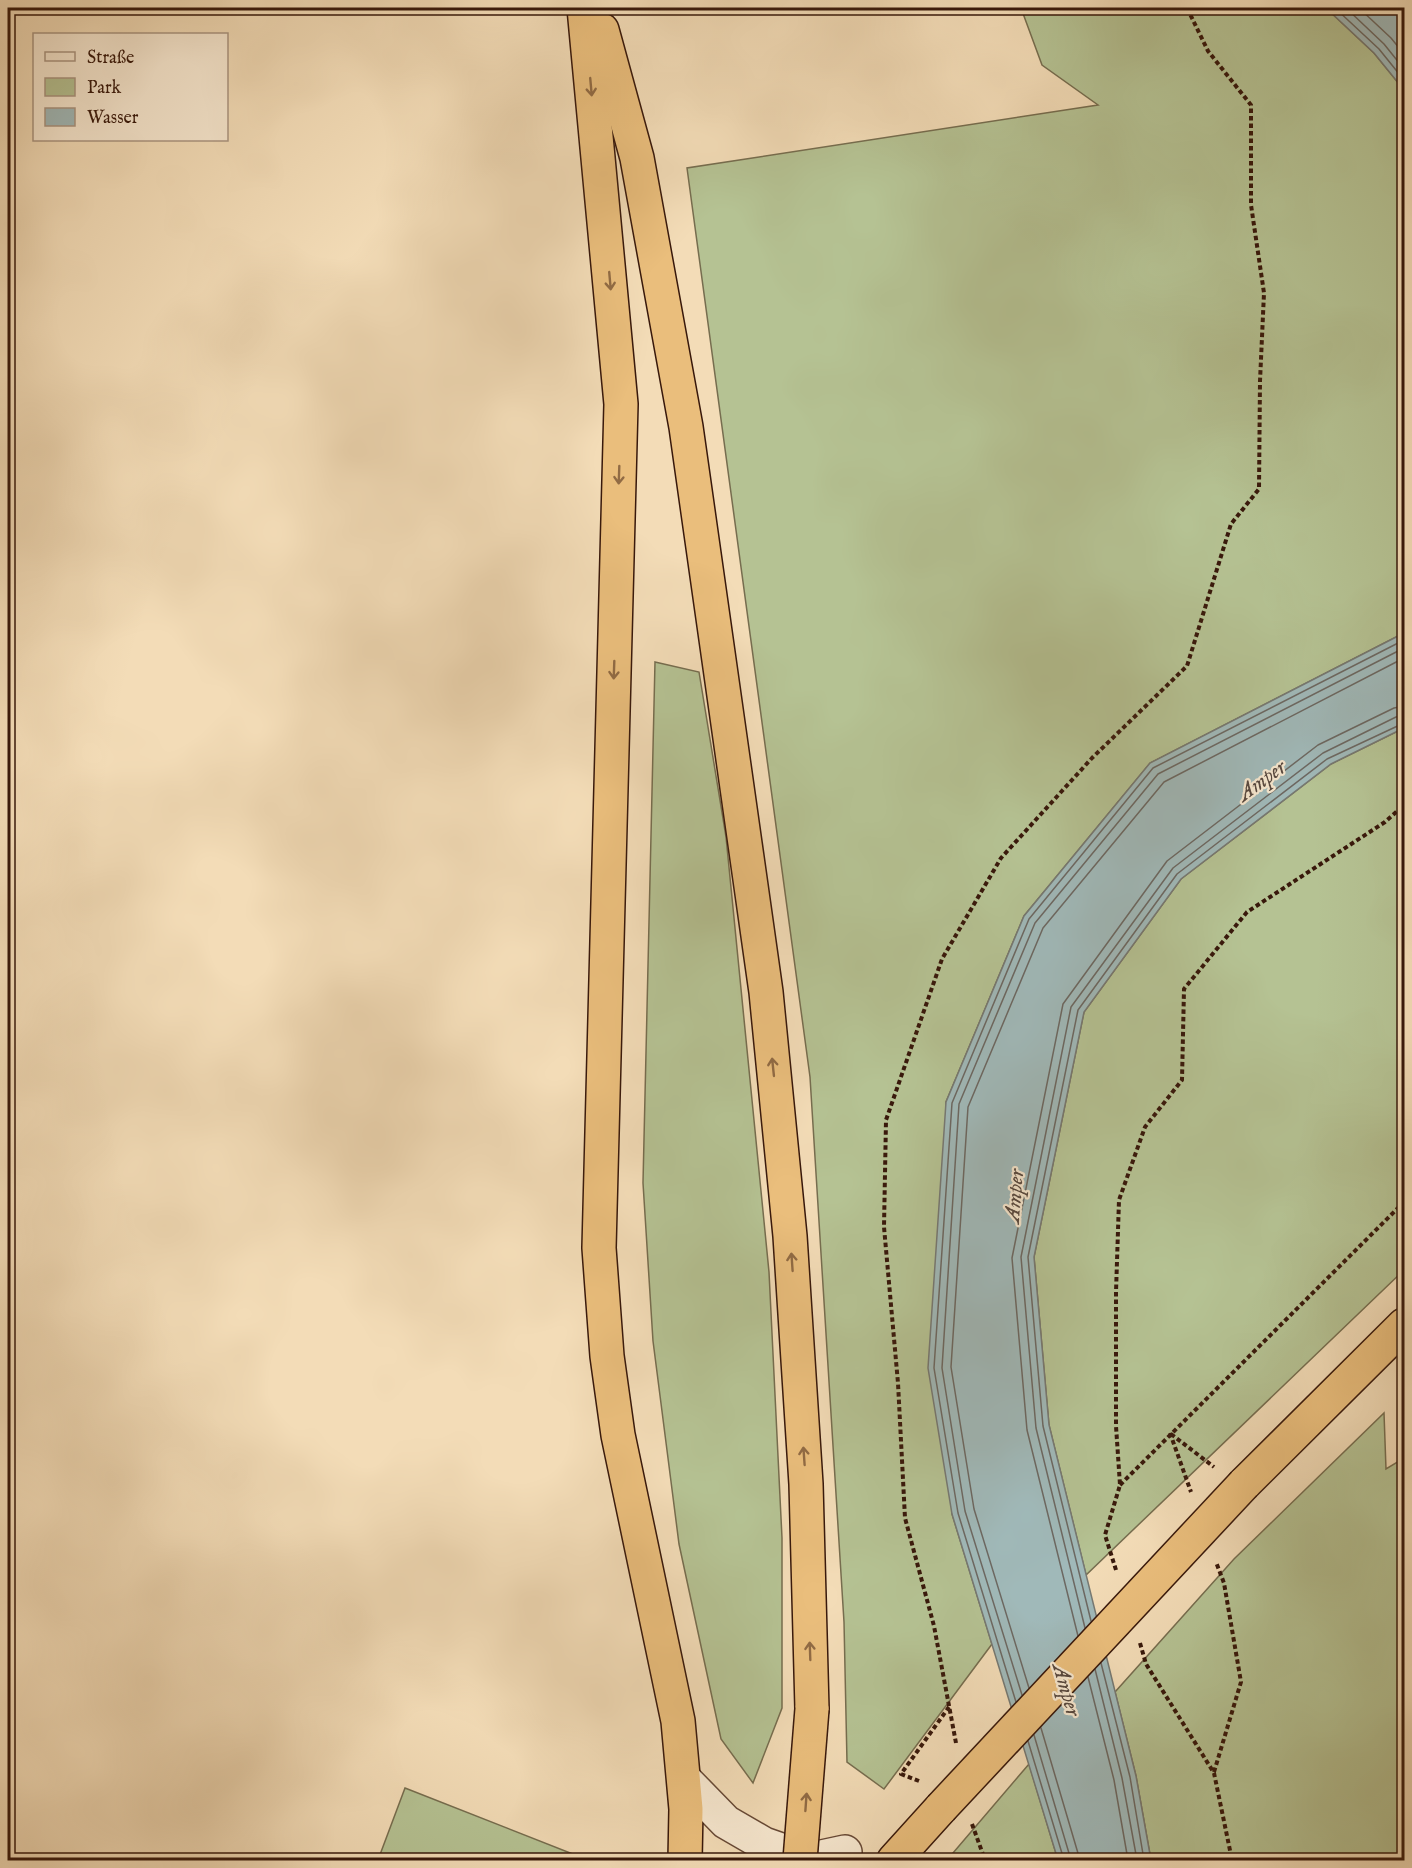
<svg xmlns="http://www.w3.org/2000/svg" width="1412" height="1868" font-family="'IM FELL English',serif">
	<rect width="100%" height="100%" fill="#f3dcb7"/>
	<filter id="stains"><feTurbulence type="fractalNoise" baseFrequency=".00333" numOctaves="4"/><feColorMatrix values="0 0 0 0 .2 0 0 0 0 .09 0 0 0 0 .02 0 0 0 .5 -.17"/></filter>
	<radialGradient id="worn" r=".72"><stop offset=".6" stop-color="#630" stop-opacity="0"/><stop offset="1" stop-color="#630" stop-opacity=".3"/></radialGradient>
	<g fill="#b5c293" stroke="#766d4f" stroke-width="1.5">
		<polygon points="660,8 706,8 691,12 663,11"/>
		<polygon points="1021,8 1326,8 1374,53 1404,90 1404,633 1150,763 1024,916 946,1102 952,1514 992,1644 884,1789 847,1762 844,1622 810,1077 687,168 1098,105 1042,65"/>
		<polygon points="655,662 699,672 726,837 769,1272 782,1538 782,1708 753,1783 721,1739 679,1544 653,1341 643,1183"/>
		<polygon points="1404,728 1404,1270 1086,1575 1049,1425 1034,1257 1084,1012 1181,879 1331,764"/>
		<polygon points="1384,1413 1386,1469 1404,1458 1404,1860 1151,1860 1136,1776 1115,1692 1234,1559"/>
		<polygon points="1029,1764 1058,1860 947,1860"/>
		<polygon points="405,1788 588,1860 378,1860"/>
	</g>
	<g fill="#a0b9b9" stroke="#767973" stroke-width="1.5">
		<polygon points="1326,8 1404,8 1404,90 1374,53"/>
		<polygon points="1404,633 1404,728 1331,764 1181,879 1084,1012 1034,1257 1049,1425 1136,1776 1151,1860 1058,1860 952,1514 928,1368 946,1102 1024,916 1150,763"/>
	</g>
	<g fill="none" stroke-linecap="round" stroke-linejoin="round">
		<g stroke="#6c6862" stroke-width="1.5">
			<polyline points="1335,8 1379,49 1404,80"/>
			<polyline points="1346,8 1384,44 1404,69"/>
			<polyline points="1359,8 1391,38 1404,54"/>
			<polyline points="1091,1621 1043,1426 1028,1257 1078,1010 1177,874 1327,759 1404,723"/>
			<polyline points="1085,1628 1036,1428 1021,1257 1071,1007 1173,868 1323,753 1396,717 1404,715"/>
			<polyline points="1078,1636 1027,1430 1012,1258 1063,1004 1167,861 1318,745 1394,708 1404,706"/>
			<polyline points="1101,1663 1130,1777 1144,1860"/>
			<polyline points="1095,1669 1122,1778 1137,1860"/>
			<polyline points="1088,1677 1114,1780 1128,1860"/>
			<polyline points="1029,1688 974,1509 951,1367 968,1107 1043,928 1164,782 1404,658"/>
			<polyline points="1022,1695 965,1511 942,1368 959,1104 1035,923 1158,774 1404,648"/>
			<polyline points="1016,1702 958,1513 934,1368 952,1103 1029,919 1153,768 1404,640"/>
			<polyline points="1041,1728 1080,1860"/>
			<polyline points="1034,1735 1071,1860"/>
			<polyline points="1028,1741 1064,1860"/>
		</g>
		<defs>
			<polyline id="minor" points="684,1779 726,1822 764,1844 784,1851 817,1858 845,1852"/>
			<g id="highway">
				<polyline points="584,8 621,404 599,1248 607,1356 618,1435 678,1721 686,1809 685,1860"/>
				<polyline points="602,30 637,158 686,427 766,992 790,1236 806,1484 812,1709"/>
				<polyline points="1244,1484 1404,1325"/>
				<polyline points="894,1860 941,1808"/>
			</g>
		</defs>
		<use href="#minor" stroke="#674936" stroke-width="36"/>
		<use href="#highway" stroke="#38180b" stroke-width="36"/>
		<g stroke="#38180b" stroke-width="4" stroke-dasharray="4.5 3" stroke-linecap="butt">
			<polyline points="1170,1433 1191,1492"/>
			<polyline points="1171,1434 1214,1467"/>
			<polyline points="1120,1485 1404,1202"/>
			<polyline points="1116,1570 1105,1535 1120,1485 1116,1426 1116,1292 1119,1200 1145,1127 1182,1080 1184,989 1247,912 1385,822 1404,805"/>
			<polyline points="1140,1643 1146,1664 1214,1773 1232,1860"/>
			<polyline points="956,1743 934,1626 905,1518 898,1383 884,1227 886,1120 942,959 1001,858 1092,758 1187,666 1231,524 1259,489 1260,381 1264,293 1251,205 1251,105 1208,51 1187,8"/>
			<polyline points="1214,1772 1241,1682 1224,1583 1216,1562"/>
			<polyline points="919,1781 901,1774 949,1707"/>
			<polyline points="972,1824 985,1860"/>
		</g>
		<use href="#minor" stroke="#f7e8d0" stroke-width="33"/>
		<use href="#highway" stroke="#eabe7c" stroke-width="33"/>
		<defs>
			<g id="highway-bridge">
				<polyline points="941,1808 1244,1484"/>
				<polyline points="800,1860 812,1709"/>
			</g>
		</defs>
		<use href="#highway-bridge" stroke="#38180b" stroke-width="36" stroke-linecap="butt"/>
		<use href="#highway-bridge" stroke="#eabe7c" stroke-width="33"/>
	</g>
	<defs><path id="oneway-shaft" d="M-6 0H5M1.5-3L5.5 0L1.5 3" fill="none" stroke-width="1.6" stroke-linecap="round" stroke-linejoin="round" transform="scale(1.5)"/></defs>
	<g stroke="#916b44">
		<use href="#oneway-shaft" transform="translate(591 87) rotate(85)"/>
		<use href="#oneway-shaft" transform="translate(610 281) rotate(85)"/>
		<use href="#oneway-shaft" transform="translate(619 475) rotate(92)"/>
		<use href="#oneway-shaft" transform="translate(614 670) rotate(92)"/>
		<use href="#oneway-shaft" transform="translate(773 1067) rotate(-96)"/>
		<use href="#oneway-shaft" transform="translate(792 1262) rotate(-94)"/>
		<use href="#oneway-shaft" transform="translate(804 1456) rotate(-94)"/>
		<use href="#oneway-shaft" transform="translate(810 1651) rotate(-92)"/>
		<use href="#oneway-shaft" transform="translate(806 1802) rotate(-86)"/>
	</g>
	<g text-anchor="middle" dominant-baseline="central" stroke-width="4.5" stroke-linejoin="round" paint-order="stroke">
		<g font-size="22" font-style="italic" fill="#57483f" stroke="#f7e8d0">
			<text transform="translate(1262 781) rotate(-36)">Amper</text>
			<text transform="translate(1015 1196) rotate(-85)">Amper</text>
			<text transform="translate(1066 1690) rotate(74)">Amper</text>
		</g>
	</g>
	<rect width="1412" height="1868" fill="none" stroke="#f3dcb7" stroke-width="30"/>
	<rect x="9" y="9" width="1394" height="1850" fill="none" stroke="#38180b" stroke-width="3"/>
	<rect x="15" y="15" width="1382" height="1838" fill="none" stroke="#38180b" stroke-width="1.5"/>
	<rect x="33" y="33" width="195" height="108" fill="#f7e8d0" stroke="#ab9581" stroke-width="1.5"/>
	<rect x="45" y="52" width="30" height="9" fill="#f7e8d0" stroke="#ab9581" stroke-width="1.5"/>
	<text x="87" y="63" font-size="18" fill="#38180b">Straße</text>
	<rect x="45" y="78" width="30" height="18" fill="#b5c293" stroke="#ab9581" stroke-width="1.5"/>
	<text x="87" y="93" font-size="18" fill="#38180b">Park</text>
	<rect x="45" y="108" width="30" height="18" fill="#a0b9b9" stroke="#ab9581" stroke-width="1.5"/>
	<text x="87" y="123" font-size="18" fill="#38180b">Wasser</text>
	<rect width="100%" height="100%" filter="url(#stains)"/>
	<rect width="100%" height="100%" fill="url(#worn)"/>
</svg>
